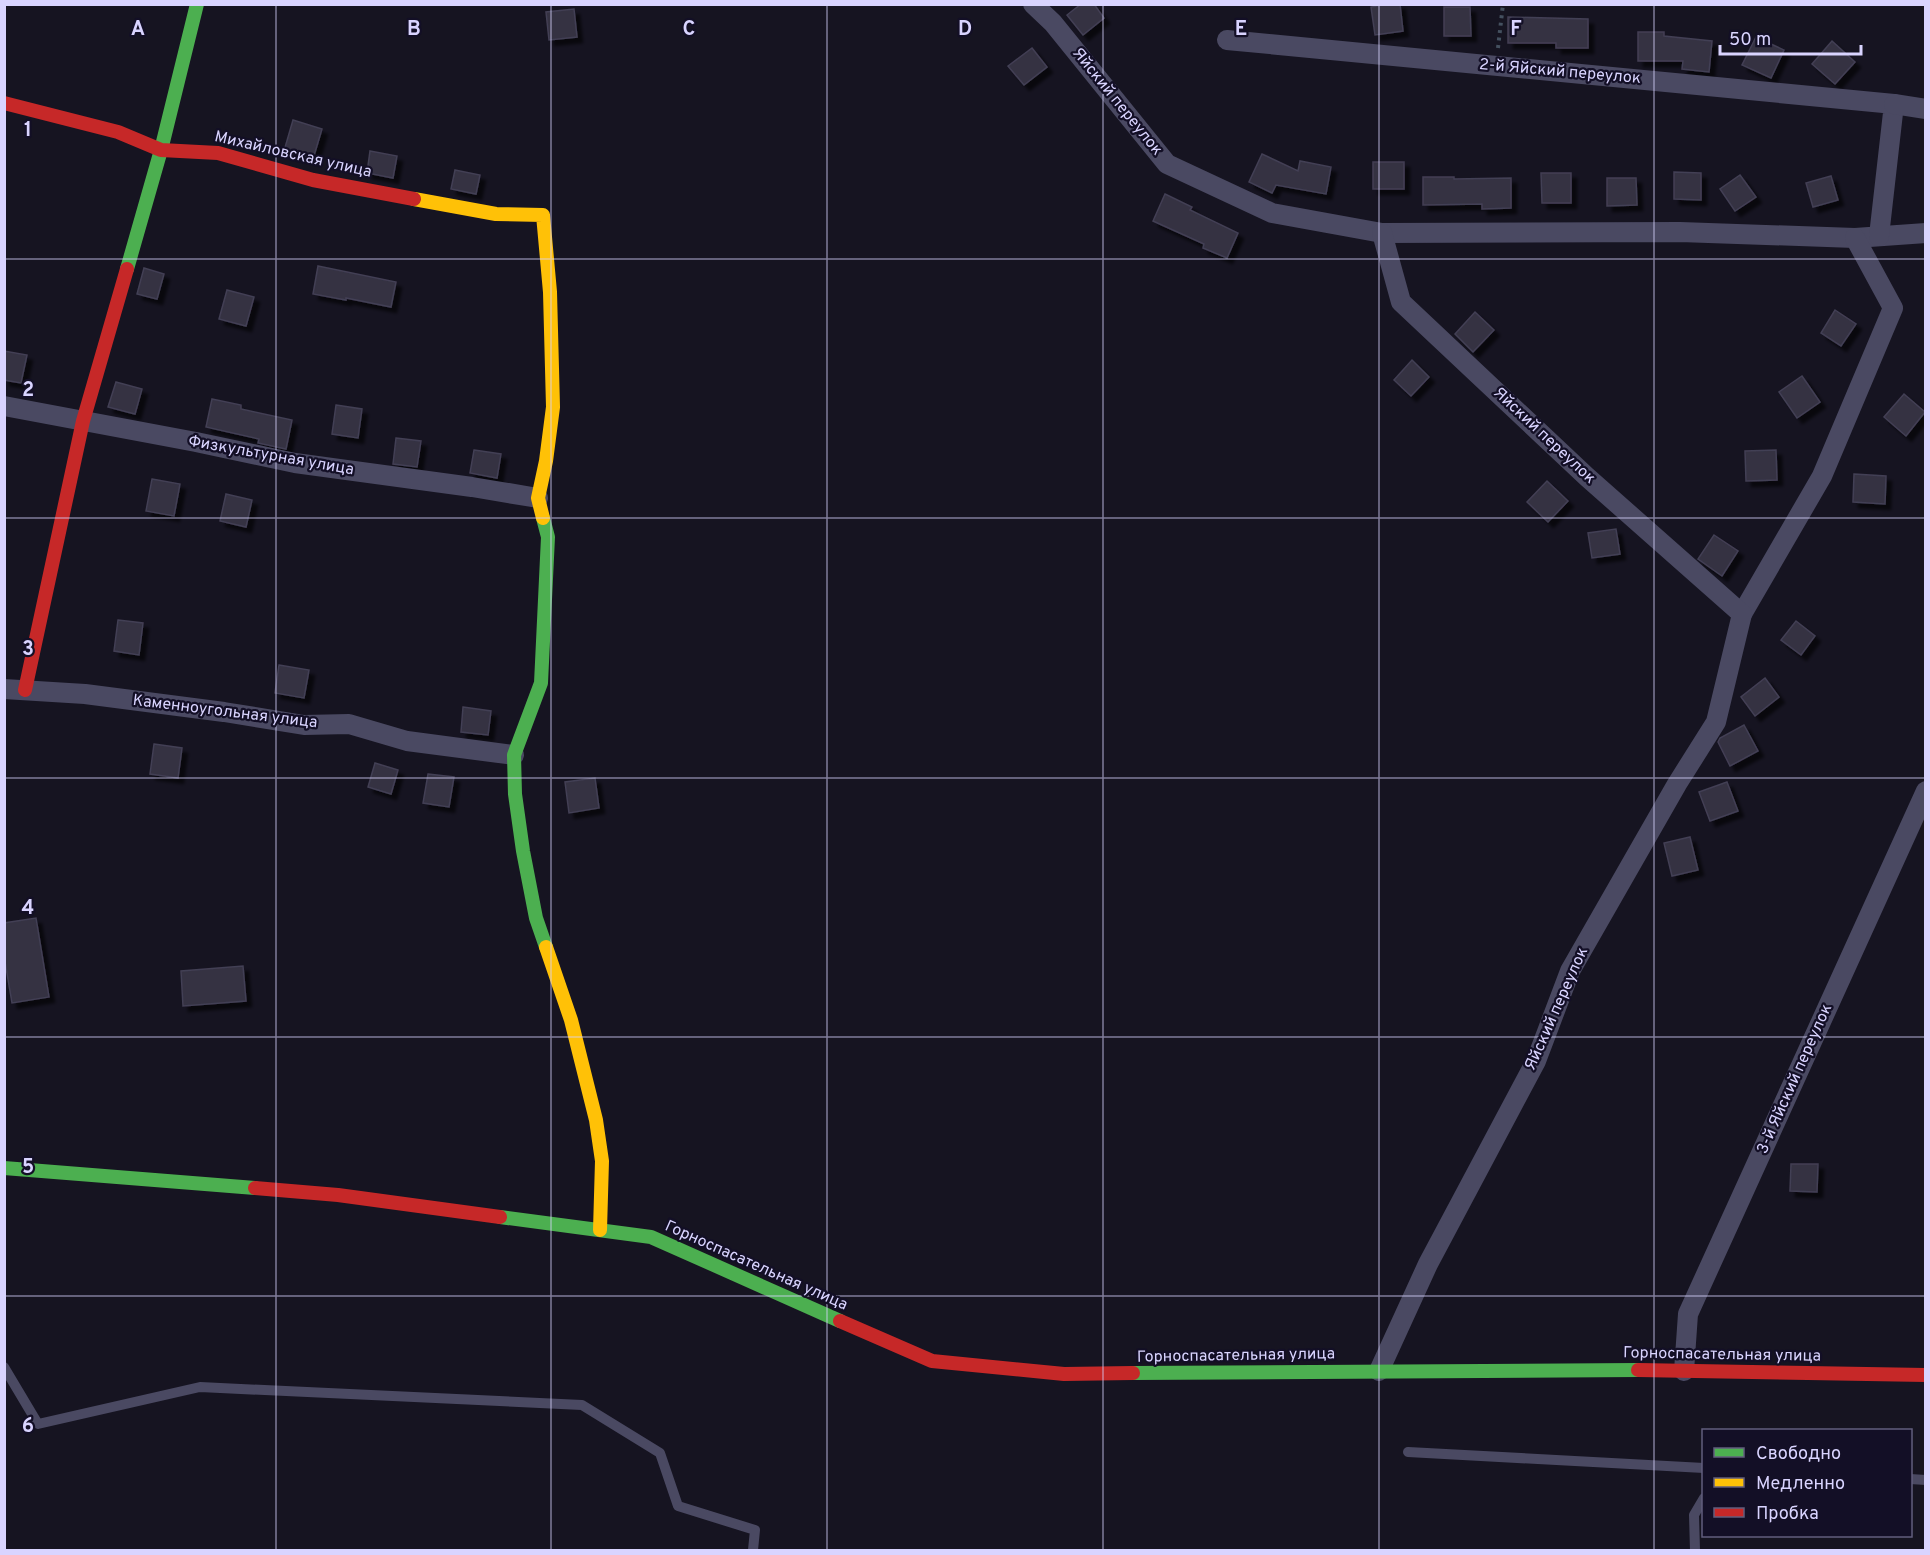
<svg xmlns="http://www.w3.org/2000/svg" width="1930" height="1555" font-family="Overpass,sans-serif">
	<defs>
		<filter id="shadow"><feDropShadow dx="5.5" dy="5.5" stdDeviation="1.5" flood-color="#0009"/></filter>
	</defs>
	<rect width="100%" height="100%" fill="#161421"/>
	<g fill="#343243" stroke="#433f54" stroke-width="1.5" filter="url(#shadow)">
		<polygon points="1081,4 1094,4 1104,18 1083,35 1067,15"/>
		<polygon points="1388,4 1400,4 1403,31 1375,35 1371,7"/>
		<polygon points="1444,7 1470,7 1471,36 1444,36"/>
		<polygon points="574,9 577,37 549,40 546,12"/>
		<polygon points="1508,17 1588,19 1588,48 1556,48 1556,43 1508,43"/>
		<polygon points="1638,32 1664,32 1664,36 1712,41 1709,72 1682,69 1683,61 1638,61"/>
		<polygon points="1756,37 1784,50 1771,78 1742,65"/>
		<polygon points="1832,41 1855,62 1835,84 1812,64"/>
		<polygon points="1032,48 1047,67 1024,85 1008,66"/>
		<polygon points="293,120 322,129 313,159 284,151"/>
		<polygon points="370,151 397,156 393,178 367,173"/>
		<polygon points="1262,154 1298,171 1300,161 1331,167 1326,194 1276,185 1272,193 1249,182"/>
		<rect x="1373" y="162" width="31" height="27"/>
		<polygon points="455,170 480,175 476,194 451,189"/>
		<polygon points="1674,172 1701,173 1701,200 1674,199"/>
		<polygon points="1541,173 1571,173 1571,203 1542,203"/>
		<polygon points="1740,175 1756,197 1735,211 1720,189"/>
		<polygon points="1831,176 1838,200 1813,207 1806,183"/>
		<polygon points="1423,177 1454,177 1454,179 1511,178 1511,208 1482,209 1482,204 1423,205"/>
		<polygon points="1607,178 1636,178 1637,205 1607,206"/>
		<polygon points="1165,194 1192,207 1190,210 1238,233 1227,258 1203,248 1204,244 1153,221"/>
		<polygon points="318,266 396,282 391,307 346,298 346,300 313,294"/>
		<polygon points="144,268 164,274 157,299 137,294"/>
		<polygon points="227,290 254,297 246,326 219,319"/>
		<polygon points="1835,310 1856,324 1841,346 1821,333"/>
		<polygon points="1475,312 1494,330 1473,352 1455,334"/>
		<polygon points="4,351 27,355 21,383 4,380"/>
		<polygon points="1412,360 1429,377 1411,396 1394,380"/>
		<polygon points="1802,376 1820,402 1797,418 1779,392"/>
		<polygon points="116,382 142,389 135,414 108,407"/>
		<polygon points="1904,394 1925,412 1906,436 1884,417"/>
		<polygon points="212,399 241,405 241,409 292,420 286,449 258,443 259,439 206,427"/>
		<polygon points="336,405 362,409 358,438 332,434"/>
		<polygon points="396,438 421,441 417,467 393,464"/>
		<polygon points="474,450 501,454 497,478 470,473"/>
		<polygon points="1776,450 1777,480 1746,481 1745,451"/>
		<polygon points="1854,474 1886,476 1885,504 1853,502"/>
		<polygon points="152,479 180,484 174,516 146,511"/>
		<polygon points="1547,481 1568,501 1548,522 1527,502"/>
		<polygon points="226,494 252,500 246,527 220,521"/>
		<polygon points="1616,529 1620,554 1592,558 1588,533"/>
		<polygon points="1714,535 1738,551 1722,576 1698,559"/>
		<polygon points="118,620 143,623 139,655 114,651"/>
		<polygon points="1796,621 1815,636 1801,655 1781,640"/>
		<polygon points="279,665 309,670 304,698 275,693"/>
		<polygon points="1765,678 1779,697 1755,716 1741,697"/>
		<polygon points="463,707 491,711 488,735 461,732"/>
		<polygon points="1744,725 1758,751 1730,766 1718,742 1720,738"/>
		<polygon points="154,744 182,748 178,778 150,774"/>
		<polygon points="375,763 398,770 391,794 368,787"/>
		<polygon points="428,774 454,777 449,807 423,803"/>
		<polygon points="595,778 599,808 569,813 565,782"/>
		<polygon points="1727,782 1738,811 1710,821 1699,792"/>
		<polygon points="1690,837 1698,870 1672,876 1664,843"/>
		<polygon points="36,918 49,997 12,1003 4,956 4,923"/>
		<polygon points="243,966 246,1001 183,1006 181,971"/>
		<polygon points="1791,1164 1818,1164 1817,1192 1790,1191"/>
	</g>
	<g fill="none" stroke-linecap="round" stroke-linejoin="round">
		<polyline stroke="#44505f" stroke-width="4" stroke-dasharray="3 4.5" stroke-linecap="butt" points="1498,48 1503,4"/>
		<g stroke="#4a4962" stroke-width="10">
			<polyline points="4,1367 38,1424 200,1387 582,1405 660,1453 678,1506 755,1530 753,1550"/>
			<polyline points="1408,1452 1704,1468"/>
			<polyline points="1910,1479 1926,1480"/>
			<polyline points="1695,1550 1694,1515 1704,1498"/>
		</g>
		<g stroke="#4a4962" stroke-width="20">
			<polyline points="1033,4 1053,23 1167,164 1272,213 1382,233 1680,232 1855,238 1926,233"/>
			<polyline points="1227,40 1894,104 1879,236"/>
			<polyline points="1894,104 1926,109"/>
			<polyline points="4,406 196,442 295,463 472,487 538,498"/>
			<polyline points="1742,614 1822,476 1893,308 1855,238"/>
			<polyline points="4,689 85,694 224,712 304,725 349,724 407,741 514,755"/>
			<polyline points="1379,1371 1428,1264 1536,1061 1570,971 1677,784 1716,722 1742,614 1587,477 1401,302 1382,233"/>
			<polyline points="1684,1371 1688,1314 1926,791"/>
		</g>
		<g stroke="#4caf50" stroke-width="14">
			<polyline points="127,269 161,150 197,4"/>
			<polyline points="543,518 548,537 541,683 514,755 515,794 523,851 536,918 546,947"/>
			<polyline points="4,1168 255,1188"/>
			<polyline points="500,1217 651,1237 840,1321"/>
			<polyline points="1133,1373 1638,1370"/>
		</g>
		<g stroke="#ffc107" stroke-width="14">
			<polyline points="414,199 496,214 543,215 550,292 553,407 546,461 538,498 543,518"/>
			<polyline points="546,947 571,1020 596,1120 602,1161 600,1230"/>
		</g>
		<g stroke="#c62828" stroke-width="14">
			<polyline points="4,103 118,132 161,150 218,153 313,180 414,199"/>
			<polyline points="25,690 83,421 127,269"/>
			<polyline points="255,1188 338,1195 500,1217"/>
			<polyline points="840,1321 932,1361 1064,1374 1133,1373"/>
			<polyline points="1638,1370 1926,1375"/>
		</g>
	</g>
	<path fill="none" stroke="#d9d4ff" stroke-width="1.5" stroke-opacity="0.55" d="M276,4v1546M551,4v1546M827,4v1546M1103,4v1546M1379,4v1546M1654,4v1546M4,259h1922M4,518h1922M4,778h1922M4,1037h1922M4,1296h1922"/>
	<g text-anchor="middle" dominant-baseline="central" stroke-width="4.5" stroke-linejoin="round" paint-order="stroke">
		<g font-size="16" fill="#d9d4ff" stroke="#130f26">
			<text transform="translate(1560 72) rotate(5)">2-й Яйский переулок</text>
			<text transform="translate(1117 102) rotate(51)">Яйский переулок</text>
			<text transform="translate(293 155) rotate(13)">Михайловская улица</text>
			<text transform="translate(1544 436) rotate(43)">Яйский переулок</text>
			<text transform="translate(271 456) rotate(10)">Физкультурная улица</text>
			<text transform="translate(225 712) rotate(7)">Каменноугольная улица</text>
			<text transform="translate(1557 1009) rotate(-66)">Яйский переулок</text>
			<text transform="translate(1795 1079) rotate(-66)">3-й Яйский переулок</text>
			<text transform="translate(756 1266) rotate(24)">Горноспасательная улица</text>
			<text transform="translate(1722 1355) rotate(1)">Горноспасательная улица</text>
			<text transform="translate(1236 1356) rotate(-1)">Горноспасательная улица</text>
		</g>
	</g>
	<g font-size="20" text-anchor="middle" font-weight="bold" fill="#d9d4ff" stroke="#130f26" stroke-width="4.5" stroke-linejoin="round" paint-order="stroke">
		<text x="138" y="35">A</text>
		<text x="414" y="35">B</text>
		<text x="689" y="35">C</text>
		<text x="965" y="35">D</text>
		<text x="1241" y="35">E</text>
		<text x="1516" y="35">F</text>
		<text x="28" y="136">1</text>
		<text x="28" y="396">2</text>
		<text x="28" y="655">3</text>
		<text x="28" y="914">4</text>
		<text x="28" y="1173">5</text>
		<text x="28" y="1432">6</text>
	</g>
	<rect width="1930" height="1555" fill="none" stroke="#d9d4ff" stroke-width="12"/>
	<rect x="1702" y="1429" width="210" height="108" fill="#130f26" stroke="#625e7d" stroke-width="1.5"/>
	<rect x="1714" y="1448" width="30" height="9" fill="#4caf50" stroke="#625e7d" stroke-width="1.5"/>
	<text x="1756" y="1459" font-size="18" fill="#d9d4ff">Свободно</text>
	<rect x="1714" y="1478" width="30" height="9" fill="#ffc107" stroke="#625e7d" stroke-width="1.5"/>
	<text x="1756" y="1489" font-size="18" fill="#d9d4ff">Медленно</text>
	<rect x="1714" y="1508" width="30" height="9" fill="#c62828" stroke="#625e7d" stroke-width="1.5"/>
	<text x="1756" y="1519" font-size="18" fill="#d9d4ff">Пробка</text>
	<path d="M1720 45v9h141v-9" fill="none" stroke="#d9d4ff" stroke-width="3"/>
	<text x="1729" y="45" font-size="18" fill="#d9d4ff" stroke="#130f26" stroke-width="4.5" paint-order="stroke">50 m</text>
</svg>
